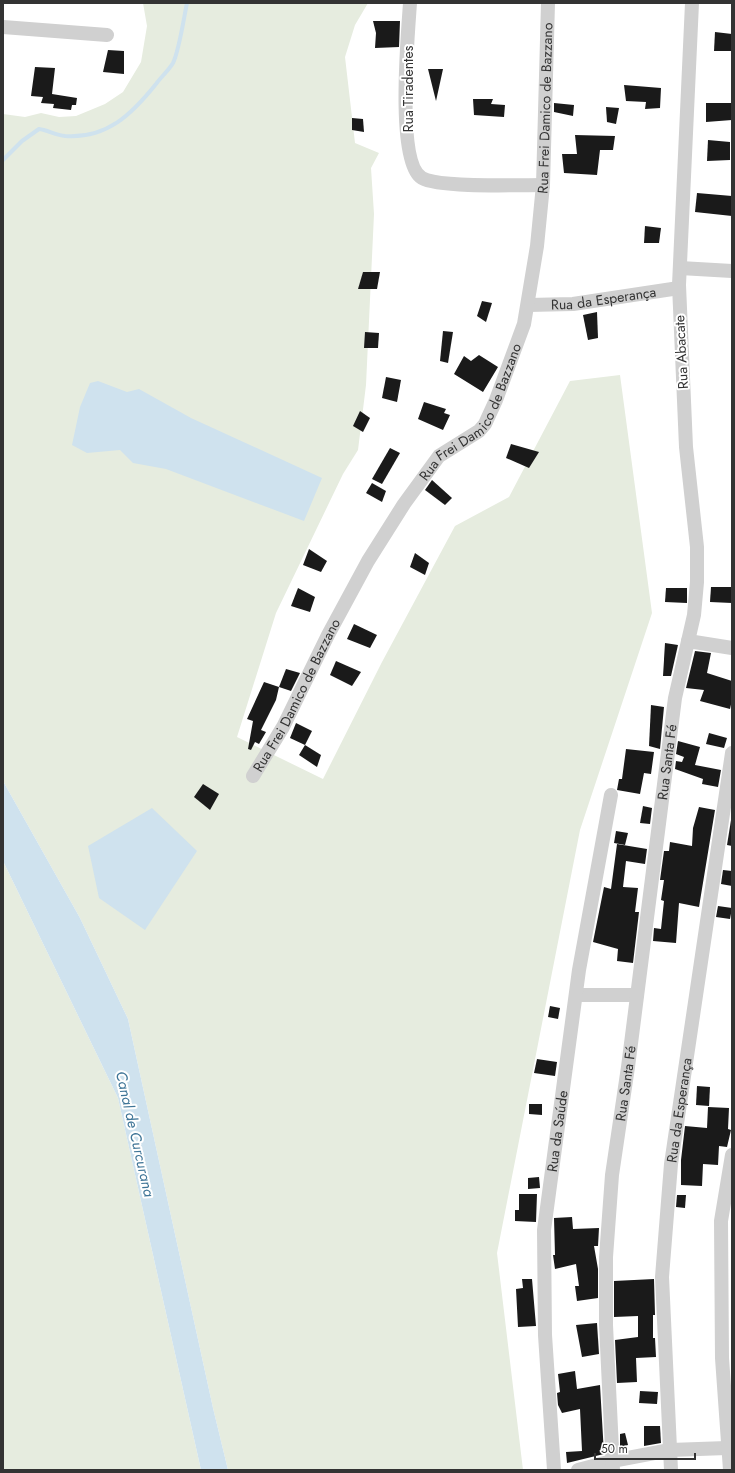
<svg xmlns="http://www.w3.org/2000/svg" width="735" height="1473" font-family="Jost,sans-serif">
	<rect width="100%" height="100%" fill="#fff"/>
	<g fill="#e6ecdf">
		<polygon points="143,3 368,3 355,25 345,57 355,143 379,153 371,168 374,214 366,385 358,450 343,474 276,613 237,737 323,779 382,662 455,526 509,497 570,381 620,375 652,613 580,830 497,1253 523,1470 228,1470 213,1408 128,1019 80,918 3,781 3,114 25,117 41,113 59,117 76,116 105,104 123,92 141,62 147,26"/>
		<polygon points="3,861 118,1098 201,1470 3,1470"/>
	</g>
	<g fill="#cfe2ee">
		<polygon points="98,381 127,392 139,389 191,418 322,478 304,521 166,469 133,463 120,450 87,453 72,445 80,407 90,383"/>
		<polygon points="3,781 80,918 128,1019 213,1408 228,1470 201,1470 118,1098 3,861"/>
		<polygon points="152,808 197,851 145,930 99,898 88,846"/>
	</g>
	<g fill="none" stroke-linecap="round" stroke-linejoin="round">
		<path stroke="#cfe2ee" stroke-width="4" d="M3,160l19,-19 17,-12c8,1 17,6 26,7 42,3 67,-22 91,-52 5,-7 13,-14 17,-21 6,-12 11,-46 14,-60"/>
	</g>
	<g fill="#1a1a1a">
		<polygon points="373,21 400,21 399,47 375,48 376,33"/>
		<polygon points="715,32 732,34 732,51 714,51"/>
		<polygon points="108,50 124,51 124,74 103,72"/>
		<polygon points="35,67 55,68 52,94 77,98 76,105 72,105 71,110 53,108 54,104 41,103 43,97 31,96"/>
		<polygon points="428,69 443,69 436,101"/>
		<polygon points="624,85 661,88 660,108 645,109 646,102 626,101"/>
		<polygon points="473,99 493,99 491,104 505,105 504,117 474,115"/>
		<polygon points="554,103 574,105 573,116 554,112"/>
		<polygon points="706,103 732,103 732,120 706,122"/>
		<polygon points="606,107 619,108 616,124 607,122"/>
		<polygon points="352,118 363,119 364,132 352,130"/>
		<polygon points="575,135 615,136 613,150 600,150 597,175 564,173 562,154 577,154"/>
		<polygon points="708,140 730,142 730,160 707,161"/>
		<polygon points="697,193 732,196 732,216 695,212"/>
		<polygon points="645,226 661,228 659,243 644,243"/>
		<polygon points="363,272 380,272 377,289 358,289"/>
		<polygon points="482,301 492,303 486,322 477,316"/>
		<polygon points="597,312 598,338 588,340 583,315"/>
		<polygon points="443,331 453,332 448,363 440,361"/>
		<polygon points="365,332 379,333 378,348 364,348"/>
		<polygon points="479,355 498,367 483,392 454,374 464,356 471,361"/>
		<polygon points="386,377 401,380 397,402 382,398"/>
		<polygon points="424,402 446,409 444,413 450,415 443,430 418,419"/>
		<polygon points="360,411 370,418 363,432 353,426"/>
		<polygon points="511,444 539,452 529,468 506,458"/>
		<polygon points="390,448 400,453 382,484 372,479"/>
		<polygon points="432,480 452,498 445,505 425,490"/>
		<polygon points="372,483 386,491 382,502 366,493"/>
		<polygon points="309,549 327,561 321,572 303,565"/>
		<polygon points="415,553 429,563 425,575 410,567"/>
		<polygon points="711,587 732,587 732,603 710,602"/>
		<polygon points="298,588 315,597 310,612 291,606"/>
		<polygon points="666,588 687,588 687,603 665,602"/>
		<polygon points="354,624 377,635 370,648 347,639"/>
		<polygon points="665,643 678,645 671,676 663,676"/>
		<polygon points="695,651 711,653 707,673 732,681 732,700 730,709 700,701 704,690 686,688"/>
		<polygon points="336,661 361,672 352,686 330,675"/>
		<polygon points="286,669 300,673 291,691 279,687"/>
		<polygon points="264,682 279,687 276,700 261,730 266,732 259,744 255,742 251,750 248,749 253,721 247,719"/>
		<polygon points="651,705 664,707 660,749 649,746"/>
		<polygon points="296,723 312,731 305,745 290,738"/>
		<polygon points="709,733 727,738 724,748 706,744"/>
		<polygon points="678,741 700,747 695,765 721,770 718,787 702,784 703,779 675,769 676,761 682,762 684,757 676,754"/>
		<polygon points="305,745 321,755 317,767 299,755"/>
		<polygon points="626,749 654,752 651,774 644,773 640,794 617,790 619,779 622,779"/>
		<polygon points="203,784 219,794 210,810 194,797"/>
		<polygon points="643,806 652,808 650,824 640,823"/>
		<polygon points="699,807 715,810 699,907 679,903 676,943 653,941 654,928 661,929 664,901 661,900 664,880 660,880 664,851 669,851 670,842 692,846 693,828"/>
		<polygon points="732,814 732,846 727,845"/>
		<polygon points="616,831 628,833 625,845 614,843"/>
		<polygon points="617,844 647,849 645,864 626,861 623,887 638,888 635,912 639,912 633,963 617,961 618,949 593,942 604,887 611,889"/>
		<polygon points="723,870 732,871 732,886 721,884"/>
		<polygon points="718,906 732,908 730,919 716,917"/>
		<polygon points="550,1006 560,1008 558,1019 548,1017"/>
		<polygon points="537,1059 557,1062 555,1076 534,1073"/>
		<polygon points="697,1086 710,1087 709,1106 696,1105"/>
		<polygon points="529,1104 542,1104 542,1115 529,1114"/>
		<polygon points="708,1107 729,1108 728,1129 731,1130 727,1147 719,1146 718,1165 703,1164 702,1186 681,1185 681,1160 685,1126 707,1128"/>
		<polygon points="539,1177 540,1188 528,1189 528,1178"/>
		<polygon points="519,1194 537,1194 536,1222 515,1221 515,1210 519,1210"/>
		<polygon points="677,1195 686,1195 685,1208 676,1207"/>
		<polygon points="572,1217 573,1229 599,1228 598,1246 594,1246 598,1269 598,1298 577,1301 575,1286 579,1286 576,1264 555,1269 553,1255 555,1255 554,1218"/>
		<polygon points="522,1279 532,1279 536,1326 518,1327 516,1289 523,1288"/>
		<polygon points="654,1279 655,1315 653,1315 653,1338 655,1338 656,1357 636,1358 637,1382 617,1383 615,1340 638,1337 638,1316 614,1317 614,1281"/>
		<polygon points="597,1323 599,1354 582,1357 576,1325"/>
		<polygon points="575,1371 577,1389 600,1385 604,1454 567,1463 566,1452 582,1451 580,1409 562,1413 558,1405 557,1393 560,1392 558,1374"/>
		<polygon points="640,1391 658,1392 657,1404 639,1403"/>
		<polygon points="644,1426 660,1426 661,1443 644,1446"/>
		<polygon points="625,1433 628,1445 620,1447 620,1434"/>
	</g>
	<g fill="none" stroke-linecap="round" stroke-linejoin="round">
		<g stroke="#d0d0d0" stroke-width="14">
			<path d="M410,3c-2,30 -14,160 12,175 17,10 97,7 121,7"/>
			<polyline points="3,27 107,35"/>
			<polyline points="680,268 732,271"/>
			<path id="s1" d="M528,305l45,-1 106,-16"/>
			<polyline points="688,641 732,648"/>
			<path id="s2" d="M253,776l30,-49 45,-92 40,-74 36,-57 35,-48 40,-25 6,-7 11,-24 28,-76 13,-78 6,-61 5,-182"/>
			<polyline points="576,995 637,995"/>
			<path id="s3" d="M554,1470l-9,-135 -1,-105 35,-260 32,-175"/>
			<polyline points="578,1470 612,1461 670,1450 727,1448"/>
			<path id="s4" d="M613,1470l-7,-145v-68l6,-82 16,-108 47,-369 19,-83 3,-33v-35l-11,-100 -7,-162 13,-282"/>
			<path id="s5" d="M671,1470l-9,-193 9,-113 61,-411"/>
			<polyline points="730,1470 722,1358 721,1221 732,1155"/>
		</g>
	</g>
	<g text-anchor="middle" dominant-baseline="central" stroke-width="4" stroke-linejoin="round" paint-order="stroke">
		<g font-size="14" fill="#333" stroke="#fff">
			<text transform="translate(408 89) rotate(-90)">Rua Tiradentes</text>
			<text stroke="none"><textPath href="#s2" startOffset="752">Rua Frei Damico de Bazzano</textPath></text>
			<text stroke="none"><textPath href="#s1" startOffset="76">Rua da Esperança</textPath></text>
			<text transform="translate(681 352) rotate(-93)">Rua Abacate</text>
			<text stroke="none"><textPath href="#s2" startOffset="428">Rua Frei Damico de Bazzano</textPath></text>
			<text stroke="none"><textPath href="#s2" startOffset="92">Rua Frei Damico de Bazzano</textPath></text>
			<text stroke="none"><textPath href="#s4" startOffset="712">Rua Santa Fé</textPath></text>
			<text stroke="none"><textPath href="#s4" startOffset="388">Rua Santa Fé</textPath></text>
			<text stroke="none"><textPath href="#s5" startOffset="361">Rua da Esperança</textPath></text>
			<text stroke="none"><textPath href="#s3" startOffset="340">Rua da Saúde</textPath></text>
		</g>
		<g font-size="15" font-style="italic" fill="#3f7597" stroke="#fff">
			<text transform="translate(135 1134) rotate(77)">Canal de Curcurana</text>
		</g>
	</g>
	<rect width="735" height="1473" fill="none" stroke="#333333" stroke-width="8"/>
	<path d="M595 1453v6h100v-6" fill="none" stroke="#333333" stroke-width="2"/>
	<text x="601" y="1453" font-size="12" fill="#333333" stroke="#ffffff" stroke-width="3" paint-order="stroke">50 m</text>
</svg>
